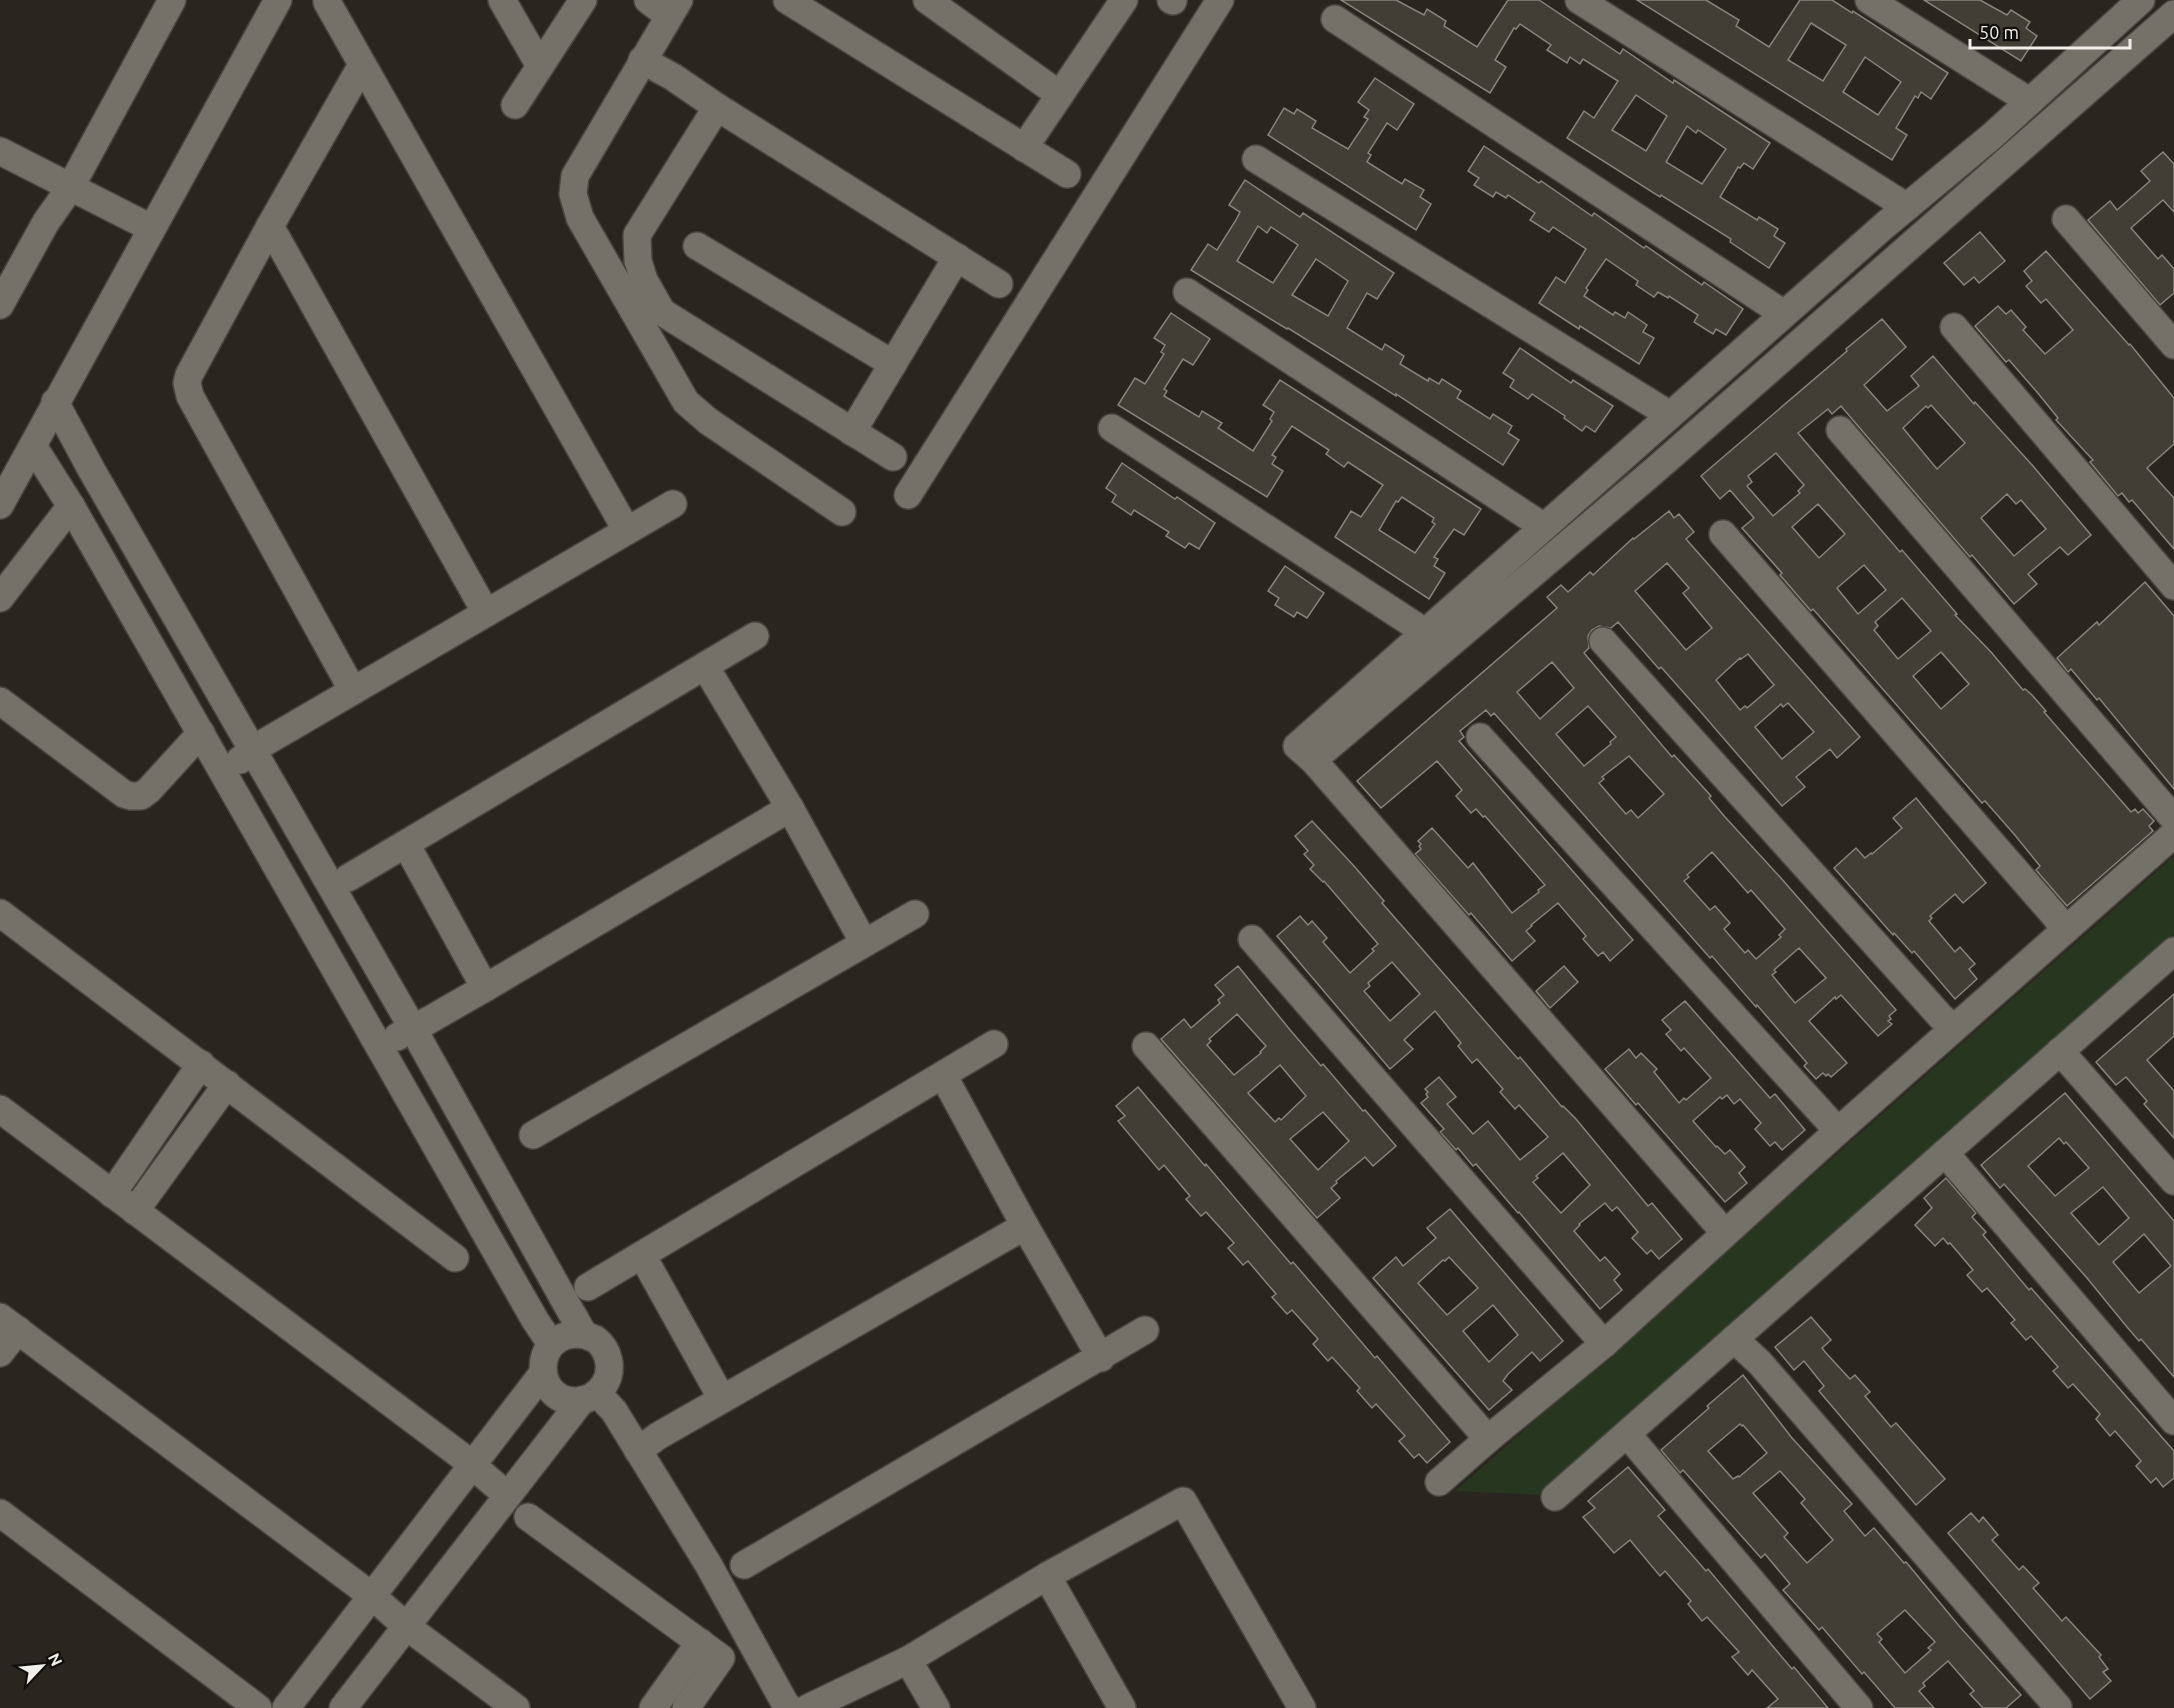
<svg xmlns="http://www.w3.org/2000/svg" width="2174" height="1708" font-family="Ubuntu,sans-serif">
	<rect width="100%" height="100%" fill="#29261f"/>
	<polygon fill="#27361e" points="2174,856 2174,935 1541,1495 1455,1491"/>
	<g fill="#413e36" stroke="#87847b" stroke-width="1.5" fill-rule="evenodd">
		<path d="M1341,0h55l28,15 3,-6 19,12 -2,5 33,21 31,-47h31l81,54 3,-5 50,34 1,-3 96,63 -17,26 -9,-6 -4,5 -2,-1 -18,30 37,23 2,-3 19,12 -4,7 11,7 -16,25 -39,-26 1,-3 -70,-44 -1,2 -93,-59 17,-27 10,7 24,-37 -35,-22 -3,5 -10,-7 -3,6 -20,-13 4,-5 -31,-21 -4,5 -2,-1 -19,32 11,7 -16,26zM1636,95l31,21 -21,35 -34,-21zM1687,126l9,7 2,-3 28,19 -24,35 -36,-22z"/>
		<path d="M1637,0h69l33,20 -3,6 33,21 31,-47h32l20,13 1,-2 95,62 -17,26 -10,-7 -3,6 -3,-2 -19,32 11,7 -15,25zM1811,23l35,22 -23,36 -35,-21zM1865,57l36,25 -23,33 -35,-23z"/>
		<polygon points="1924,0 1980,0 2007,15 2011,10 2030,22 2026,28 2037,36 2021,61"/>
		<polygon points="1375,78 1414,104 1397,130 1387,123 1368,153 1371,155 1367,162 1402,184 1405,179 1424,190 1420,197 1431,204 1416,230 1268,135 1284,108 1294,114 1297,109 1316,121 1312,128 1348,149 1368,119 1364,117 1369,110 1358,102"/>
		<polygon points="1484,146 1539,183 1541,181 1592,216 1594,213 1644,248 1646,246 1702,285 1704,282 1743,309 1726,335 1716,329 1713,334 1694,322 1698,315 1669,296 1668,298 1658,292 1654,297 1636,285 1638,281 1606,259 1586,288 1588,290 1584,296 1613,315 1615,312 1625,318 1628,312 1647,325 1643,332 1654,338 1639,364 1580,326 1579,329 1539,303 1556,277 1565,283 1586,249 1553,227 1549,232 1530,220 1535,213 1508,195 1506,198 1496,192 1493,197 1474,185 1479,178 1468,171"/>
		<polygon points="2163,152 2174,164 2174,212 2163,200 2131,228 2158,259 2162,255 2174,269 2174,293 2160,305 2088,220 2110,201 2117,210 2150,181 2141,171"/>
		<path d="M1245,180l55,37 3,-4 91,60 -17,26 -10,-6 -20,35 35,22 3,-6 19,12 -4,8 28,17 1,-3 10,6 3,-5 19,12 -4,7 33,21 3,-5 19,12 -4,7 11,7 -16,25 -107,-71v2l-108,-68 -1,1 -96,-59 17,-26 9,6 19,-30 4,-8 -11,-7zM1258,226l9,7 4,-6 27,18 -25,38 -36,-22zM1316,259l32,22 -20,35 -36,-21z"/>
		<polygon points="1980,232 2005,261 1979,283 1974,277 1964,285 1944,263"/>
		<polygon points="2046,251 2129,345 2130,344 2174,398 2174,444 2147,468 2174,498 2174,549 2132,500 2129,502 2122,493 2118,496 2090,462 2093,460 2056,420 2058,418 2037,392 2009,360 2006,362 1975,326 1998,306 2006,314 2011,310 2026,327 2023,330 2045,354 2073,330 2046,299 2041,303 2026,286 2032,281 2024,271"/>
		<path d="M1171,313l39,26 -17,26 -10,-6 -19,30 3,2 -3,5 35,21 3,-6 20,12 -4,5 35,23 19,-30 -2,-2 4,-7 -11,-7 17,-25 201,129 -17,26 -10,-6 -20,28 4,2 -4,7 11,7 -16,26 -94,-62 16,-26 10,6 22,-32 -35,-23 -4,5 -18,-13 3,-4 -37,-24 -20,29 4,2 -4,7 11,7 -16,26 -149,-92 17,-27 10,6 19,-30 -3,-2 4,-7 -11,-7zM1402,497l32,21 -2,4 3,2 -20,29 -36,-23 17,-29 2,1z"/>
		<path d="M1882,319l24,28 -42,38 23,26 32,-25 -8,-10 22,-20 41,48 1,-2 58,64 58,69 -23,20 -8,-8 -32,27 9,10 -23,20 -42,-49 -2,2 -129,-151 -9,8 -4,-5 -30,24 102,119 2,-2 55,64 -2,1 36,37 32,38 2,-1 7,6 14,16 -2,1 87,100 4,-3 3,4 5,-4 11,12 -5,5 4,5 -86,75 -31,-36 4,-4 -26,-32 -29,-33 -3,2 -169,-194 -2,2 -31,-36 2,-2 -40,-45 12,-10 -24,-28 -10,9 -19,-23 146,-125 -1,-2zM1931,405l34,38 -28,26 -34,-41 23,-22 2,2zM1776,453l28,32 -6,6 2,2 -27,23 -26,-30 5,-4 -4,-6zM2007,494l9,10 5,-4 25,29 -32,27 -33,-38zM1818,504l27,30 -26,24 -27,-31zM1864,565l22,25 -28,24 -21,-26zM1902,598l29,33 -33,28 -24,-29 4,-4 -3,-4zM1941,652l28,32 -28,25 -28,-33z"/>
		<polygon points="1520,348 1571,383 1573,380 1613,406 1595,432 1586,426 1582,431 1564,418 1565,416 1532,394 1528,399 1510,387 1514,380 1503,373"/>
		<polygon points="1122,463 1175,499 1177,497 1215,523 1199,549 1189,543 1185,548 1166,536 1169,532 1134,510 1131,515 1112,502 1116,495 1106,488"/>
		<path d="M1669,511l5,7 5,-4 15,18 -8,7 174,198 -23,21 -7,-9 -34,28 9,10 -23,19 -82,-95 -39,-44 -2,2 -41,-47 -7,6 -12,-2 -7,4 -4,6 1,12 -5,5 88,104 2,-2 37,41 -2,2 16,19 55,60 116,133 -7,6 2,3 -3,2 4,3 -14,12 -37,-41 -5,4 -1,-2 -26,24 38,42 -16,14 -3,-3 -2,2 -3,-3 -7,6 -12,-13 3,-3 -50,-58 -1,2 -44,-51 -2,2 -216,-245 -3,3 -5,-6 -26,21 4,6 -5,4 174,199 -23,21 -7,-9 -5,4 -15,-17 3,-3 -28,-33 -27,22 1,1 -6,5 9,10 -23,20 -41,-48 -2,2 -54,-61 6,-5 -2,-3 2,-2 -3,-3 14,-13 36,40 5,-5 39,50 27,-21 -1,-2 7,-5 -60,-69 -2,1 -7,-8 -5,4 -15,-17 6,-6 -25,-29 -56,47 -24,-27 200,-173 -10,-11 14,-12 7,7 22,-20 3,3 40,-37 1,1zM1667,563l22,25 -6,5 29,35 -26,22 -51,-59zM1748,654l26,31 -27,23 -2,-2 -5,4 -24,-30 24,-22 1,1zM1552,662l22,26 -34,31 -23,-27zM1788,703l26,29 -32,27 -27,-32 26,-23 2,3zM1588,706l28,31 -6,5 1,2 -27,22 -28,-32zM1629,756l35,38 -26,24 -7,-8 -5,4 -27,-31 5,-4 -2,-2zM1712,852l36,41 3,-3 34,39 -6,6 2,2 -25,22 -8,-9 -3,3 -21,-24 6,-6 -15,-17 -5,4 -26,-29 5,-4 -2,-2zM1799,948l27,30 -31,25 -23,-28 4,-3 -2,-2z"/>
		<polygon points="1285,566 1324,593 1307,618 1297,612 1294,617 1275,605 1279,598 1268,591"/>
		<polygon points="2145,582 2174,616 2174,789 2099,698 2097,700 2071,669 2068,672 2057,658 2097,622 2099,625"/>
		<polygon points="1916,798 1986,883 1963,903 1955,894 1930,916 1932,918 1929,921 1955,952 1960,947 1975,964 1969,969 1977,979 1955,999 1914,951 1912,953 1894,933 1893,935 1834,868 1856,848 1865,858 1871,853 1872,854 1902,828 1893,818"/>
		<path d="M1312,821l42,45 30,35 -2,2 95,109 41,47 2,-2 42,50 1,-1 13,13 72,87 4,-3 30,36 -23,20 -8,-9 -4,4 -15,-16 6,-6 -21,-25 -5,4 -7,-8 -26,21 1,1 -6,6 26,30 5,-4 15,17 -6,6 8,10 -22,19 -81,-97 -1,1 -42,-49 -3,2 -15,-18 -2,2 -16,-18 4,-3 -23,-26 7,-6 -2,-3 2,-2 -3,-3 14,-12 17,20 -9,7 26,30 15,-13 32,39 28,-23 -29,-32 -4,4 -15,-17 3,-3 -26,-30 -5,4 -14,-17 3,-3 -26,-32 -31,29 9,9 -23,20 -113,-133 23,-20 8,9 4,-4 15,17 -4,4 27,31 24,-22 -2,-2 6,-5 -54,-63 -1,1 -13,-13 4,-4 -10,-11 4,-3 -13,-15zM1392,962l28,32 -30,27 -26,-30 6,-5 -2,-3zM1563,1153l27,32 -29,28 -28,-31 5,-4 -2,-2z"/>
		<path d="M1238,966l53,65 30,35 2,-2 40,47 2,-1 31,36 -23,20 -8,-9 -29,24 1,2 -6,5 9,10 -23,20 -156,-179 23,-20 7,9 29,-25 -2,-3 6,-5 -9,-10zM1237,1014l29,32 -6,6 1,1 -27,22 -27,-30 4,-4 -2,-2zM1280,1065l26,31 -25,24 -2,-2 -4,4 -27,-29zM1323,1112l26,29 -31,29 -28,-31z"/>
		<polygon points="1564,966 1578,982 1550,1008 1536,991"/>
		<polygon points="2174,994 2174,1036 2147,1060 2174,1091 2174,1138 2144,1104 2147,1101 2126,1077 2116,1085 2096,1062"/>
		<polygon points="1685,1001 1770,1098 1775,1094 1805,1130 1782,1150 1775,1142 1770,1146 1755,1129 1761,1123 1740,1099 1734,1104 1727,1095 1722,1099 1720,1097 1693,1121 1716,1147 1717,1146 1725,1154 1730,1150 1745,1167 1739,1173 1747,1183 1725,1202 1638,1103 1636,1105 1605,1069 1629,1049 1636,1058 1641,1053 1657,1069 1654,1072 1679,1103 1684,1098 1686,1100 1711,1078 1684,1048 1681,1051 1666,1034 1671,1030 1662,1020"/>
		<polygon points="1138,1087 1205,1166 1206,1164 1291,1264 1293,1262 1305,1276 1375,1358 1377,1356 1450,1442 1427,1463 1419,1454 1414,1458 1399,1441 1405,1436 1376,1404 1372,1408 1357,1391 1360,1388 1332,1357 1328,1361 1313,1344 1318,1339 1292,1310 1287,1314 1272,1297 1276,1294 1248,1261 1243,1265 1228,1248 1234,1243 1206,1212 1201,1216 1186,1199 1190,1196 1164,1165 1159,1170 1118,1121 1125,1116 1116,1106"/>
		<path d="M2065,1093l109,128v156l-33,-38 -2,2 -12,-14 -40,-49 -83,-94 -4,4 -19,-23zM2059,1138l5,6 2,-2 23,26 -34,28 -27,-30zM2103,1187l26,31 -30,27 -28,-32zM2144,1234l27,32 -32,27 -26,-31z"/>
		<polygon points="1946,1178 1976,1213 1972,1217 1986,1232 1983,1235 1999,1254 2029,1290 2031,1288 2174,1451 2174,1478 2163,1487 2156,1478 2151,1483 2136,1466 2141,1461 2115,1431 2110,1436 2096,1419 2100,1414 2073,1384 2068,1388 2053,1371 2058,1367 2031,1336 2026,1340 2011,1323 2015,1320 1987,1288 1982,1292 1967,1275 1973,1270 1950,1243 1948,1244 1943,1238 1935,1246 1915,1225 1932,1208 1924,1198"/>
		<path d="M1450,1209l113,132 -23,20 -8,-9 -24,22 -5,7 9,9 -23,20 -116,-132 23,-21 7,9 33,-28 -9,-10zM1449,1257l29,31 -31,27 -29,-32 25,-23 2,1zM1493,1305l25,30 -29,27 -26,-31z"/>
		<polygon points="1811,1317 1831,1340 1822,1348 1826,1353 1850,1379 1855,1375 1870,1392 1865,1396 1891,1427 1896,1423 1945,1479 1916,1505 1819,1391 1824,1386 1804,1361 1794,1370 1775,1347"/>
		<path d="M1743,1375l49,63 60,66 -8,7 21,25 9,-8 30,35 2,-1 54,65 61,68 -15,13h-23l-13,-14 4,-3 -26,-30 -25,22 2,3 -6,5 15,17h-39l-31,-36 -2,2 -40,-47 -3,3 -36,-40 7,-6 -25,-30 -4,4 -78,-88 -3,3 -19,-23 48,-42 -2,-2zM1740,1424l2,2 1,-1 24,28 -28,24 -1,-1 -5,3 -25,-28zM1780,1471l25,28 -4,4 32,37 -26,23 -23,-26 4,-4 -35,-40zM1905,1610l30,32 -7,6 3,2 -26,23 -26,-31 3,-3 -5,-5z"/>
		<polygon points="1628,1467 1665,1510 1658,1516 1706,1571 1708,1569 1792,1669 1794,1667 1828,1708 1767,1708 1778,1699 1752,1670 1748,1675 1732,1657 1739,1652 1707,1617 1702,1621 1688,1604 1691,1601 1665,1571 1660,1576 1630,1540 1614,1553 1583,1517 1595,1508 1588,1501"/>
		<polygon points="1971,1513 1979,1522 1983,1517 1998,1535 1992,1540 2019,1570 2023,1566 2039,1583 2033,1588 2062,1621 2066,1617 2101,1655 2099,1657 2108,1669 2103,1672 2111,1681 2090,1699 1948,1533"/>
	</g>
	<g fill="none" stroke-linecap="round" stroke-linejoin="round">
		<defs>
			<g id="minor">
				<polyline points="502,0 540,66"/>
				<polyline points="648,0 669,16"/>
				<polyline points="679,0 575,176 573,194 580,218 686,402 708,421 842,512"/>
				<polyline points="787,0 1067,174"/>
				<polyline points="927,0 1060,95"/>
				<polyline points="1171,0 1173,1"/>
				<polyline points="1579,0 1907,207"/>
				<polyline points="1869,0 2029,101"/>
				<polyline points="327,2 627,531"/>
				<polyline points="1335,19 1784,314"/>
				<polyline points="642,60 673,77 717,107 999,284"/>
				<polyline points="515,105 583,0"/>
				<polyline points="717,107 637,235 638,261 644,280 662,312 893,457"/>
				<polyline points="1024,148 1124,0"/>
				<polyline points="0,151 151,228"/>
				<polyline points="1256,159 1670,415"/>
				<polyline points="2066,219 2174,345"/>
				<polyline points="270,226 486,613"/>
				<polyline points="697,246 893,364"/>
				<polyline points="1187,292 1544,527"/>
				<polyline points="0,305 46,222 70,188 172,0"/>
				<polyline points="1954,327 2174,586"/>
				<path d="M55,402l36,67 321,558 159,285c5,7 9,19 15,23 3,2 6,3 9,4 14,10 19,31 9,46 -6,9 -15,15 -27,16 -46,2 -47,-75 9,-66"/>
				<polyline points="1112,428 1425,632"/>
				<polyline points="1840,430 2174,819"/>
				<polyline points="852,432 957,257"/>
				<polyline points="33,446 71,506 535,1320 551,1344"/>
				<polyline points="908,495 1220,0"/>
				<polyline points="0,505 278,0"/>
				<polyline points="1723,534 2055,916 2065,930"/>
				<polyline points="0,598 71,506"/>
				<polyline points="1603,641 1941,1017 1954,1028"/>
				<polyline points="705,666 790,808 864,943"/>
				<polyline points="353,691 190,396 187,383 189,375 270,226 362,65"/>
				<polyline points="0,701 124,794 131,796 141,796 149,790 201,733"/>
				<polyline points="1480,737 1838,1131"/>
				<polyline points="240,760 262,744 673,504"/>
				<polyline points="1313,760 1655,470 2174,14"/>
				<polyline points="406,844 485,988"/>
				<polyline points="348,878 755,636"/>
				<polyline points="0,913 455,1258"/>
				<polyline points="1252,939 1604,1344"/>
				<polyline points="397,1037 412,1027 424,1023 485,988 790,808"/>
				<polyline points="1146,1046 1488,1439"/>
				<polyline points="2060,1051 2174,1181"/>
				<polyline points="943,1075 1025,1226 1101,1358"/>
				<polyline points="0,1109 460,1455 507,1495"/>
				<polyline points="533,1135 915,914"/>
				<polyline points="1945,1153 2174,1421"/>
				<polyline points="112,1194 201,1064"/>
				<polyline points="135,1211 227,1084"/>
				<polyline points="1725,1233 1313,760 1297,746 1885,225 1992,136 2141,0"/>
				<polyline points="642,1255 722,1399"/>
				<polyline points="588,1287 994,1044"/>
				<polyline points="0,1317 372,1596 406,1626 516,1708"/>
				<polyline points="1734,1339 1760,1363 2058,1707"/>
				<polyline points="0,1353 18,1330"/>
				<polyline points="597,1393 614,1411 708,1564 786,1705 790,1708"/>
				<polyline points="1627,1434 1859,1708"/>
				<polyline points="638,1451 658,1436 1025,1226"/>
				<polyline points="1439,1482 1488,1439 1604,1344 1838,1131 2174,834"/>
				<polyline points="1555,1497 2174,951"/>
				<polyline points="0,1513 258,1708"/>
				<polyline points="528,1517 721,1658 686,1708"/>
				<polyline points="744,1565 1145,1330"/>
				<polyline points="1047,1576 1122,1708"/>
				<polyline points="908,1660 936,1708"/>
				<polyline points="286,1708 543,1373"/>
				<polyline points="343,1708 582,1400"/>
				<polyline points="653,1708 700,1642"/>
				<polyline points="808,1708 908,1660 1047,1576 1183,1501 1302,1708"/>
			</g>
		</defs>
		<use href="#minor" stroke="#48453f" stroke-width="30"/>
		<use href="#minor" stroke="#747168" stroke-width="27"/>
	</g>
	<g transform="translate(42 1666) rotate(64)" stroke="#110f0c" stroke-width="4.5" paint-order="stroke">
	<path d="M0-4.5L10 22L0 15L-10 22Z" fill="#f1efea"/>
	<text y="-9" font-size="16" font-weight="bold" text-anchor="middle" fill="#f1efea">N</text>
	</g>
	<path d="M1970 39v9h160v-9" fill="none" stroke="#f1efea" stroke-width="3"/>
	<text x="1979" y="39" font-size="18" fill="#f1efea" stroke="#110f0c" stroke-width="4.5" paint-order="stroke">50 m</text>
</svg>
